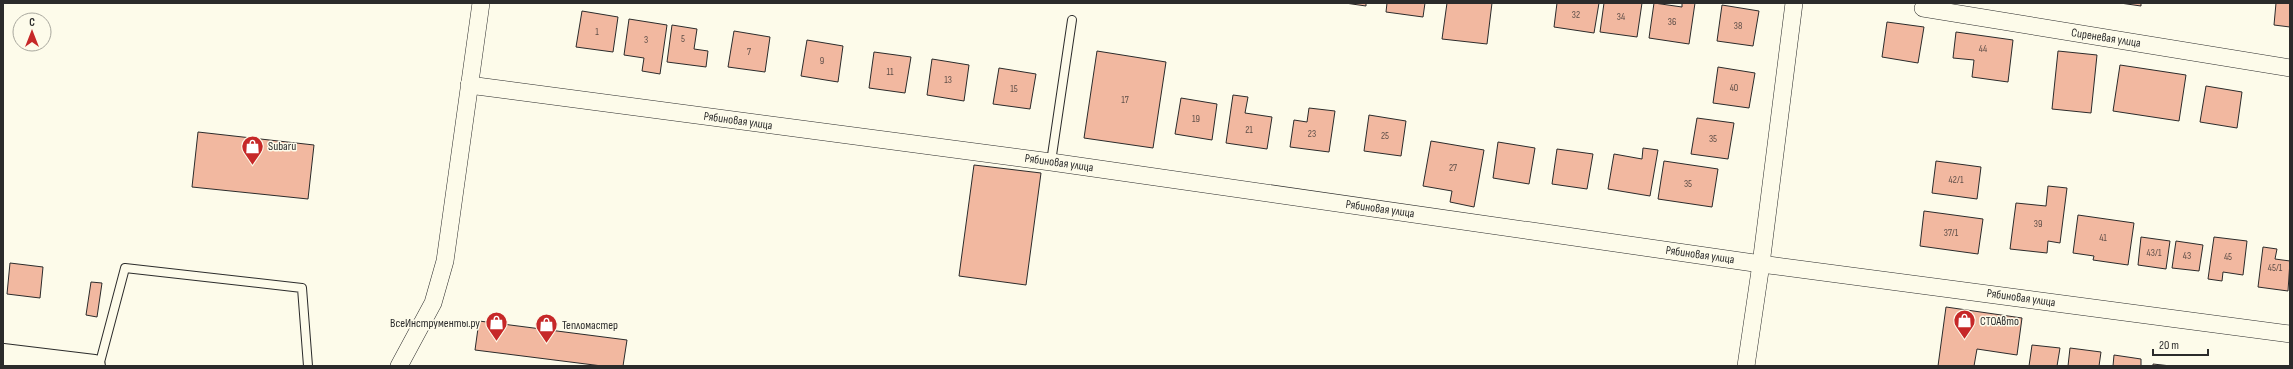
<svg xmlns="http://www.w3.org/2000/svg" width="2293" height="369" font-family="'Sofia Sans Condensed',sans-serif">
	<rect width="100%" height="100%" fill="#fdfbea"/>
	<g fill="#f2b8a0" stroke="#2b2b2b">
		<polygon points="1345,3 1366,3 1366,6"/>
		<polygon points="1387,3 1425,3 1423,17 1386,12"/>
		<polygon points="1447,3 1492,3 1487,44 1442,39"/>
		<polygon points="1557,3 1599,3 1594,33 1554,27"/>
		<polygon points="1604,3 1642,3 1637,37 1600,32"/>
		<polygon points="1654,3 1682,7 1682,3 1695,3 1689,44 1649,38"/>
		<polygon points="2120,3 2141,3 2141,6"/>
		<polygon points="2276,3 2290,3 2290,27 2274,25"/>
		<polygon points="1722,5 1759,11 1753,46 1717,41"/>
		<polygon points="582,11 618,17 613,52 576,47"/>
		<polygon points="629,19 667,25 660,74 642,71 644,58 624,55"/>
		<polygon points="1887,22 1924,27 1918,63 1882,57"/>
		<polygon points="672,25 697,29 694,49 708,51 706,67 667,62"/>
		<polygon points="734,31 770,37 765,72 728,67"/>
		<polygon points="1956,32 2013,40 2008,82 1972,77 1974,60 1953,58"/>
		<polygon points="807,40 843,46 838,82 801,76"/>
		<polygon points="1097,51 1166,62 1153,148 1084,138"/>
		<polygon points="2058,51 2097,55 2091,113 2052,109"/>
		<polygon points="874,52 911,57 905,93 869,88"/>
		<polygon points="932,59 969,65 964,101 927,95"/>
		<polygon points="2120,65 2186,75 2179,121 2113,111"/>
		<polygon points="1718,67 1755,73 1749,108 1713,103"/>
		<polygon points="999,68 1036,74 1030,109 993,104"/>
		<polygon points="2206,86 2242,92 2237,128 2200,122"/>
		<polygon points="1233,95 1248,97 1245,113 1272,117 1267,149 1226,143"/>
		<polygon points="1181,98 1217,104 1212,140 1175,134"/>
		<polygon points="1309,108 1335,111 1329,152 1290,147 1294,120 1307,122"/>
		<polygon points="1369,115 1406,121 1401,156 1364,151"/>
		<polygon points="1697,118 1734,123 1728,159 1691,154"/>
		<polygon points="198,132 314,145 308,199 192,187"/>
		<polygon points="1431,141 1484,150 1474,207 1450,202 1452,191 1423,186"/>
		<polygon points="1498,142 1535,148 1529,184 1493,178"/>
		<polygon points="1643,148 1658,150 1650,196 1608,189 1614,154 1642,159"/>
		<polygon points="1557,149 1593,154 1587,189 1552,184"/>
		<polygon points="1664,161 1718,169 1712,207 1658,199"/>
		<polygon points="1936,161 1981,167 1977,199 1932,193"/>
		<polygon points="974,165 1041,173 1026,285 959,276"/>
		<polygon points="2048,186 2067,188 2060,243 2048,241 2047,253 2010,249 2016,203 2046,206"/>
		<polygon points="1924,211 1983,219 1978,254 1920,246"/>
		<polygon points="2078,215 2134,223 2128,265 2093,260 2094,256 2073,253"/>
		<polygon points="2141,237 2170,241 2166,269 2138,265"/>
		<polygon points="2214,237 2247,241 2243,275 2223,272 2222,281 2208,279"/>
		<polygon points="2176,241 2203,245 2199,271 2172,268"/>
		<polygon points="2263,247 2277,249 2275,259 2290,261 2288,291 2258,287"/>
		<polygon points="10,263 43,267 40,298 7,294"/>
		<polygon points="91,282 102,283 97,317 86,315"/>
		<polygon points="1946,307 2022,318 2017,355 1977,349 1974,366 1938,366"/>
		<polygon points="479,321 627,340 623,366 602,366 475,350"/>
		<polygon points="2032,345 2060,348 2057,366 2029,366"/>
		<polygon points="2070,348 2101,352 2099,366 2068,366"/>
		<polygon points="2114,355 2141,359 2141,366 2113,366"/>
		<polygon points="2153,364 2171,366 2153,366"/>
	</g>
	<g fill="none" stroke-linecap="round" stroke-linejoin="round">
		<defs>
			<g id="lane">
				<polyline points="1051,162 1072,20"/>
				<polyline points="99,366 125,268 302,288 308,366"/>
			</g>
			<g id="street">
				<polyline points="1923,8 2290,68"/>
				<polyline points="469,85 1051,162 1761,264 2290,334"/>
				<polyline points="399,366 433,303 445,261 481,3"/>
				<polyline points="1746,366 1761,264 1794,3"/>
			</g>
			<polyline id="primary" points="3,355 94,366"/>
		</defs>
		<use href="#lane" stroke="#2b2b2b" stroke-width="10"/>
		<use href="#street" stroke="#2b2b2b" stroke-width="18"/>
		<use href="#primary" stroke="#2b2b2b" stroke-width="24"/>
		<use href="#lane" stroke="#fdfbea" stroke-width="8"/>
		<use href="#street" stroke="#fdfbea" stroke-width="17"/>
		<use href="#primary" stroke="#fdfbea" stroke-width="22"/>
	</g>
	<defs>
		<symbol id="shop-pin" viewBox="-11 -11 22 30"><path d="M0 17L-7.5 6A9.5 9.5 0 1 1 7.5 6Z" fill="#c62828" stroke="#fdfbea"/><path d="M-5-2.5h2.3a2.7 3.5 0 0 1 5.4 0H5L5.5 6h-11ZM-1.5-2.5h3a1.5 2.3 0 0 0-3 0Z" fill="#fff"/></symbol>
	</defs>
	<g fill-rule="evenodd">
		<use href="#shop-pin" x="240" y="134" width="25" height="34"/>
		<use href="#shop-pin" x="1952" y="308" width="25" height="34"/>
		<use href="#shop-pin" x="484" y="310" width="25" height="34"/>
		<use href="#shop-pin" x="534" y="312" width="25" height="34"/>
	</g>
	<g text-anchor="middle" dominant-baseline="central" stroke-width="3" stroke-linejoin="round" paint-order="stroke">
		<g font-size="10" fill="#5d4e48">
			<text x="1576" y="15">32</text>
			<text x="1621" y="17">34</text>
			<text x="1672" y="22">36</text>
			<text x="1738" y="26">38</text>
			<text x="597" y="32">1</text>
			<text x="683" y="39">5</text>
			<text x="646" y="40">3</text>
			<text x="1983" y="49">44</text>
			<text x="749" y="52">7</text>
			<text x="822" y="61">9</text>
			<text x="890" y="72">11</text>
			<text x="948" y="80">13</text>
			<text x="1734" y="88">40</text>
			<text x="1014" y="89">15</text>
			<text x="1125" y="100">17</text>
			<text x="1196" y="119">19</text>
			<text x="1249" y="130">21</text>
			<text x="1312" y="134">23</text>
			<text x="1385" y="136">25</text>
			<text x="1713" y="139">35</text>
			<text x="1453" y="168">27</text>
			<text x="1956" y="180">42/1</text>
			<text x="1688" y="184">35</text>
			<text x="2038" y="224">39</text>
			<text x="1951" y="233">37/1</text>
			<text x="2103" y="238">41</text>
			<text x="2154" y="253">43/1</text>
			<text x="2187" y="256">43</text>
			<text x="2228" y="257">45</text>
			<text x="2275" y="268">45/1</text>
		</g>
		<g font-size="12" fill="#2b2b2b" stroke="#fdfbea">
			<text transform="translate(2106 38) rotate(9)">Сиреневая улица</text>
			<text transform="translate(738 121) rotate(8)">Рябиновая улица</text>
			<text transform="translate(1059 163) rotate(8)">Рябиновая улица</text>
			<text transform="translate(1380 209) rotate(8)">Рябиновая улица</text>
			<text transform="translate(1700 255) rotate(8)">Рябиновая улица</text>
			<text transform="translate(2021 298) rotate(8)">Рябиновая улица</text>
		</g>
		<g font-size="12" fill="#2b2b2b" stroke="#fdfbea" text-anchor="start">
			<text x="268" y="146">Subaru</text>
			<text x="1980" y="321">СТОАвто</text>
			<text x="480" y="323" text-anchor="end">ВсеИнструменты.ру</text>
			<text x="562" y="325">Тепломастер</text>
		</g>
	</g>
	<rect width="2293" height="369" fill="none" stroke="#2b2b2b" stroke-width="8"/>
	<g transform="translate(32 32)"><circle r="19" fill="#fdfbea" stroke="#a9a89e"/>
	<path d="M0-3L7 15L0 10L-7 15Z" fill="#c62828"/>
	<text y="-6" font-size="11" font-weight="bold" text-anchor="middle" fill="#2b2b2b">С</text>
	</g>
	<path d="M2153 349v6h55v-6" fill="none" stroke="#2b2b2b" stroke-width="2"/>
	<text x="2159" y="349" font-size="12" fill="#2b2b2b" stroke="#fdfbea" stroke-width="3" paint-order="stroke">20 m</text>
</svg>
